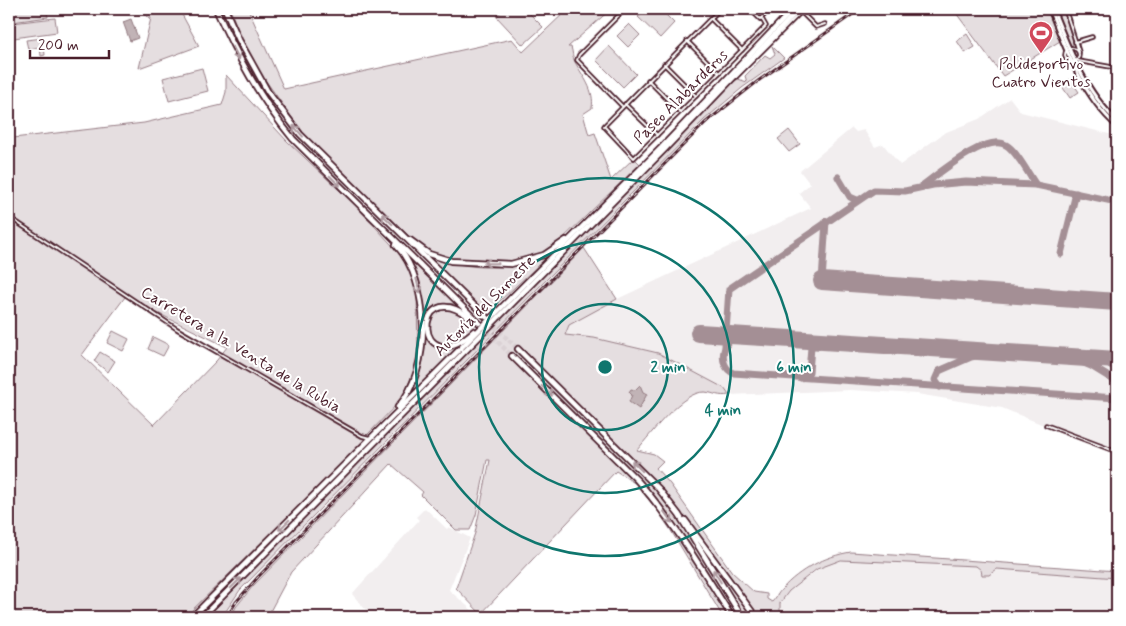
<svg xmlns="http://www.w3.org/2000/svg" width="1126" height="626" font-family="Mynerve,sans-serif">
	<rect width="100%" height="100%" fill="#fff"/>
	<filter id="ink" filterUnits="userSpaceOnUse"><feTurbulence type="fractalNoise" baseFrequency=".02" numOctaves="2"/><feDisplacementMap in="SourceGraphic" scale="10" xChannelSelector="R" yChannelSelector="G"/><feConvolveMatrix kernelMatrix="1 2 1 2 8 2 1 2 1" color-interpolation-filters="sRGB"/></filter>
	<g filter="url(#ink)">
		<g fill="#f2eeef">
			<polygon points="1010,98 1021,112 1117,136 1117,455 1002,408 917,394 851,390 729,395 724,388 658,353 594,338 565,335 569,325 596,309 811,208 799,193 810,184 800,171 852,128 856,132 864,130 875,147 883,144 900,165 944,133 979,119"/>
			<polygon points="425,508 447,529 449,527 470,538 449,590 474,612 474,615 471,617 372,617 352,594 419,520 416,517"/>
			<polygon points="851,559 977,566 982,575 989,575 997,569 1117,578 1117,617 780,617 780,603 789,591 826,564"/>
		</g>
		<g fill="#e5dee0" stroke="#987e86" fill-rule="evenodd">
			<polygon points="10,9 46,9 48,17 12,22"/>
			<polygon points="131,9 179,9 199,46 139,68 151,18"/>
			<path d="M230,9h18l36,80 228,-50 11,13 45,-43h43l-43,38h3c2,5 1,10 4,15 8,15 20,28 17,46l-9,6 6,21 6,-2 16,47 23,-22 6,6 -81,78 -20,13 -26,6h-45l-20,-2 -17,-6 -21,-16 -107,-104 -47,-66 -12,-22z"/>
			<polygon points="504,9 525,9 543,27 523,45 496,16"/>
			<polygon points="647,9 660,9 674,23 660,38 638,17"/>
			<polygon points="953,9 1047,9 1060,41 1003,76"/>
			<polygon points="1055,9 1063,9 1073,42 1072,46 1070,46"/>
			<polygon points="55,18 57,32 14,38 12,23"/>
			<polygon points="629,24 640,35 628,47 617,36"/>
			<polygon points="967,34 975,47 965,53 957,41"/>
			<polygon points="43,38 45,55 41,56 40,47 28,49 26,40"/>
			<polygon points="609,46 636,74 623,87 596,60"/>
			<polygon points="772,46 784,58 742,88 704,120 240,590 222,617 207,617 735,81 738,79 747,82 745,76 765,55 770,58 775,54"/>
			<polygon points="202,68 208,91 169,101 163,78"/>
			<path d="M226,75l61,66 69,65 45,49 11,19 5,18 1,70 -16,37 -34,35 -11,15 -172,168h-176v-489l4,10 131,-15 78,-18 4,-13zM125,297l102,50 -10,13 -63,65 -72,-70z"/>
			<polygon points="1070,79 1079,92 1070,98 1061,85"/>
			<polygon points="789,130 800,144 789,152 778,139"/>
			<path d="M559,246l-73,68 -62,-61c41,19 98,21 135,-7z"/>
			<path d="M584,248l33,51 -48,26 -4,10 29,3 64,15 66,35 5,7c-10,2 -15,-2 -24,-3 -23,-1 -53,41 -68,58l17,4 9,7 -7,7 14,16 62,88 22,20 13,2v5l5,3c4,-4 6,-9 10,-13 17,-19 43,-33 69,-37l266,19v7l-120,-9 -8,6h-7l-1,-5 -5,-4 -135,-6 -24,9 -28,22 -9,12v14h-57l-53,-88 -13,-19 -21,-26 -20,-13 -135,143 -25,-26 19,-55 15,-73h-3l-11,55 -6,15h-14l-35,-35 2,-3 -32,-28 -100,108 -24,45h-36l5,-10 17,-21z"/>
			<path d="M411,261l45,43c-33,-5 -44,33 -15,45 6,2 11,-1 15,0l-42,44c0,-11 8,-22 9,-33 4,-32 2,-69 -12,-99z"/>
			<polygon points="448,307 461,313 475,326 460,340 446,345 434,339 429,328 434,314"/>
			<polygon points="113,331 129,339 123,351 107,343"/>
			<polygon points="153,337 169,345 163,356 148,349"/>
			<polygon points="100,352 115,361 108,372 94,361"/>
		</g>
		<g fill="#c1b3b6" stroke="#91787e">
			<polygon points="131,19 138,38 130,41 123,22"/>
			<polygon points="640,385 643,392 647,394 639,409 629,402 632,395 629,392 631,389 635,390"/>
		</g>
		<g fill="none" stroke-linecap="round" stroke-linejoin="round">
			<g stroke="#a48f95" stroke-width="7">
				<polyline points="838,177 850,197 857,200"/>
				<path d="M922,186c16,-12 65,-53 84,-41 10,5 23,30 30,40"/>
				<polyline points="1061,254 1076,193"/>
				<polyline points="822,281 826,221"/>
				<path d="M739,336c-17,3 -22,29 -6,37l384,25"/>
				<polyline points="725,346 729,289 874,190 905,191 933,185 966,182 1036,185 1117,202"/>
				<polyline points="1069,357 1091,366 1117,382"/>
				<polyline points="801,378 809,372 811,347 821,341"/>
				<polyline points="940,387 935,380 939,371 971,357 994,352"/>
			</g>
			<g stroke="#a48f95" stroke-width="18">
				<polyline points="822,281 1117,302"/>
				<polyline points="699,333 1117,360"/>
			</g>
			<g stroke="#dbd2d5" stroke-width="4.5" stroke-dasharray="4.5 2" stroke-linecap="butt">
				<polyline points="490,322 518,349"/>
				<polyline points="484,328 512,356"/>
			</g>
			<defs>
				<g id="street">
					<polyline points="720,9 604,126 634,158 766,26 762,19"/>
					<polyline points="750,9 760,19 770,10"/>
					<polyline points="1065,9 1079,52"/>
					<polyline points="770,10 775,9"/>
					<polyline points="1066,11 1074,9"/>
					<polyline points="801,12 816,27 825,24"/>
					<polyline points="710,18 742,50"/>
					<polyline points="687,41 719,73"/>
					<polyline points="1075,42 1092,37"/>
					<circle cx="1072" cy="55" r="7"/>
					<polyline points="1078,61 1117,68"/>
					<polyline points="664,64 696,96"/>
					<polyline points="736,77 804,9"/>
					<polyline points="648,80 680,112"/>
					<polyline points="625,104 657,135"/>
					<polyline points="622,106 577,60 579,55 625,9"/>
					<polyline points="9,217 177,329 362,436 370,438"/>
					<polyline points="1046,425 1117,452"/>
				</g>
				<g id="secondary">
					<path d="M1050,9c15,39 34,89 67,117"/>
					<path d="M1053,9c15,39 33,84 64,112"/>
				</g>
				<g id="highway">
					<path d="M216,9c21,47 44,90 77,130l186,184"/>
					<polyline points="225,9 239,40 268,92 300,134 486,317"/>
					<polyline points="410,240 429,254 451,261 511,264 544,255 566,240"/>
					<path d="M396,245c35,37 36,124 2,162"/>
					<path d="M469,317c-58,-43 -55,68 5,14"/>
					<polyline points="518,349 658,488 679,515 742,617"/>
					<path d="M512,356l125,124c37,42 65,89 95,137"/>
					<polyline points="685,520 756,617"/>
					<polyline points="192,617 661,148 793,9"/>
					<polyline points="202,617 665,149 799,9"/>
				</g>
			</defs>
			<use href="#street" stroke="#4a1f2b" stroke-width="5.5"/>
			<use href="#secondary" stroke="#4a1f2b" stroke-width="7"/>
			<use href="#highway" stroke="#4a1f2b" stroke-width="8"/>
			<use href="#street" stroke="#fff" stroke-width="2"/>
			<use href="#secondary" stroke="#fff" stroke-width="3"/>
			<use href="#highway" stroke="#fff" stroke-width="4.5"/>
			<defs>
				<polyline id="rail" points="227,617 236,602 258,577 705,123 758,81 860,9"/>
			</defs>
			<use href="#rail" stroke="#4a1f2b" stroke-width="3"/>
			<use href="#rail" stroke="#fff" stroke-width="1" stroke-dasharray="4" stroke-linecap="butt"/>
		</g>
		<defs><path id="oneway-shaft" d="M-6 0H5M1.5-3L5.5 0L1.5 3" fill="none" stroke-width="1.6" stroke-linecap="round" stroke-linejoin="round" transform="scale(1.25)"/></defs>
		<g stroke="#ae9aa0">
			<use href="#oneway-shaft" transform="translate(236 53) rotate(63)"/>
			<use href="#oneway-shaft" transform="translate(298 131) rotate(-131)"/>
			<use href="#oneway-shaft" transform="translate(335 181) rotate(45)"/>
			<use href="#oneway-shaft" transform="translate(387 219) rotate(-136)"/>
			<use href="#oneway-shaft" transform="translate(491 263) rotate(-179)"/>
			<use href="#oneway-shaft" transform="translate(418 286) rotate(77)"/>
			<use href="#oneway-shaft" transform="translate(547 391) rotate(45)"/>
			<use href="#oneway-shaft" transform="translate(637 466) rotate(-135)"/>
			<use href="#oneway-shaft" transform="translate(668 517) rotate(54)"/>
			<use href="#oneway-shaft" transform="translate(284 525) rotate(135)"/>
			<use href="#oneway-shaft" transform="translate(717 576) rotate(-121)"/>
			<use href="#oneway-shaft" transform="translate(236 583) rotate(-45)"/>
		</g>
	</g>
	<g fill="none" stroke="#0f766e" stroke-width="2.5">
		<circle cx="605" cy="367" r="63"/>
		<circle cx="605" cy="367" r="126"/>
		<circle cx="605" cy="367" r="189"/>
	</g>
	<defs>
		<symbol id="stadium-pin" viewBox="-11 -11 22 30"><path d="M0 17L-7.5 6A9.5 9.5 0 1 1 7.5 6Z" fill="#d1495b" stroke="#fff"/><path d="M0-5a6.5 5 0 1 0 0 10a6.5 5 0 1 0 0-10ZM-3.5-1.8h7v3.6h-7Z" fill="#fff"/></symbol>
	</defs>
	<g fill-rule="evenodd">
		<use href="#stadium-pin" x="1027" y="19" width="28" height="38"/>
	</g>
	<g text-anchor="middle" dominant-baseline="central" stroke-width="4" stroke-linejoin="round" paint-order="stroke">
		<g font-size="16" fill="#4a1f2b" stroke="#fff">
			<text x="1041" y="64">Polideportivo<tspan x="1041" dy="18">Cuatro Vientos</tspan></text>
		</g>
		<g font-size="16" fill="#4a1f2b" stroke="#fff">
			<text transform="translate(681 97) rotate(-45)">Paseo Alabarderos</text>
			<text transform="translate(485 306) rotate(-45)">Autovía del Suroeste</text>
			<text transform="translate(241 350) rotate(31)">Carretera a la Venta de la Rubia</text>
		</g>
	</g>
	<circle cx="605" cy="367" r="8" fill="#0f766e" stroke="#fff" stroke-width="2.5"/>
	<g font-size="15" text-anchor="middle" font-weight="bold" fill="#0f766e" stroke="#fff" stroke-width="4" stroke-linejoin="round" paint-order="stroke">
		<text x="668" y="372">2 min</text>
		<text x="794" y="372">6 min</text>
		<text x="723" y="415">4 min</text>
	</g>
	<rect width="1126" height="626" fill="none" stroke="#fff" stroke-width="30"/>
	<rect x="15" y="15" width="1096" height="596" fill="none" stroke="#4a1f2b" stroke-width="2" filter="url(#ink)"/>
	<path d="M30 50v8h79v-8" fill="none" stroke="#4a1f2b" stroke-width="2.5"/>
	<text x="38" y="50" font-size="15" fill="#4a1f2b" stroke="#ffffff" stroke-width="4" paint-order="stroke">200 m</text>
</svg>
